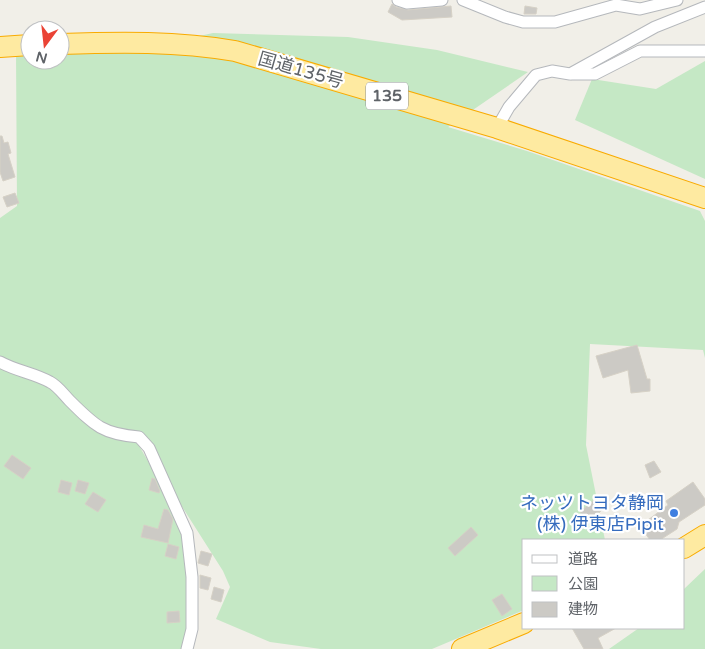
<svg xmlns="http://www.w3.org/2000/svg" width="705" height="649" font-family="'Varela Round','Noto Sans JP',sans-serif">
	<rect width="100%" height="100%" fill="#f1efe8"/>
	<g fill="#c5e8c5">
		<polygon points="213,33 348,37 437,50 528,72 448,127 527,151 700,211 705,221 705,358 703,350 590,344 586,445 605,540 524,540 524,610 432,649 321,649 270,642 216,619 230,587 223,571 160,472 149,448 138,444 159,480 180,528 192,595 191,649 0,649 0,218 17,206 16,53 30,53 30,60 60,60 60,52 132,51"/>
		<polygon points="705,61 705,179 575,120 592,79 656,89"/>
		<polygon points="705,569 705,649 609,649 639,628 684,628 684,589"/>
	</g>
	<g fill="#cccac5" stroke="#d6d1c6">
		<polygon points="392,4 396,7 408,10 451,6 452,17 402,20 388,12"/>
		<polygon points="525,6 537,8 536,14 524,14"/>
		<polygon points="0,136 2,136 4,143 8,142 11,153 8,154 15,177 3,181 0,172"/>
		<polygon points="15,193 19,203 7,207 3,197"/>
		<polygon points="637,345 647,379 650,379 650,391 631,393 628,370 603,378 596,356"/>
		<polygon points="12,455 31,468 23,479 4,466"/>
		<polygon points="654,461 661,472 650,478 645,465"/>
		<polygon points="152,478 155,479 160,491 159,493 149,490"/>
		<polygon points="61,480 72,483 69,495 58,492"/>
		<polygon points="78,480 89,483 85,494 75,491"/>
		<polygon points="693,482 705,499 705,505 679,522 677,529 660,540 650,540 640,526 668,505 666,501"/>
		<polygon points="93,492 106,500 98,512 85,504"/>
		<polygon points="594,500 602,510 588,522 580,512"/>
		<polygon points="164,509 168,510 173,519 168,543 141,537 144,525 158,529"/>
		<polygon points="471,527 478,535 455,556 448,548"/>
		<polygon points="168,544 179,547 176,559 165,556"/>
		<polygon points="201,551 212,554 208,566 198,563"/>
		<polygon points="200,575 211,578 208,590 200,588"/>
		<polygon points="214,587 224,590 221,602 211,599"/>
		<polygon points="502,594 512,609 502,616 492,600"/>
		<polygon points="179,611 180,622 167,623 167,612"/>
		<polygon points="572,628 616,628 598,638 603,649 584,649"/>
	</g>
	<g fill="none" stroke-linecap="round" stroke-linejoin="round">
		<defs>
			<g id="minor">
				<polyline points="398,0 407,3 442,0"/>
				<polyline points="463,0 505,17 523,22 555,22 616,5 640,9 677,0"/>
				<polyline points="572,74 595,74 640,51 705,51"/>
				<polyline points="497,128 509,107 536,75 552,71 570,74 655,27 705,7"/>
				<path d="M0,362c16,9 34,11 50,20 8,4 14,13 20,19 25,25 33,33 69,36l10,11 38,85 5,44v52l-5,20"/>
			</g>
			<g id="trunk">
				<path d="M60,44c59,-2 117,-3 175,7l262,77 208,70"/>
				<polyline points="0,47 30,45"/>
				<polyline points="684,548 705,535"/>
				<polyline points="462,649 524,623"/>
			</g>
		</defs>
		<use href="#minor" stroke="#b5b8bc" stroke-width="13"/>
		<use href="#trunk" stroke="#f9ab00" stroke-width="22"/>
		<use href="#minor" stroke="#fff" stroke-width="11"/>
		<use href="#trunk" stroke="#feeaa1" stroke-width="20"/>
	</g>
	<circle fill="#3f7fe0" stroke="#fff" stroke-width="2" cx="674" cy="513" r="5"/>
	<g text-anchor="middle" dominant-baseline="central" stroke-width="4.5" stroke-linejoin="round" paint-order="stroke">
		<rect fill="#fff" stroke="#8f9295" stroke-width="1" x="366" y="82.5" width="42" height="27" rx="4"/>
		<g font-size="16" font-weight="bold" fill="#5f6368">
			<text x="387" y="96">135</text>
		</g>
		<g font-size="18" fill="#5f6368" stroke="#fff">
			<text transform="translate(301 70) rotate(16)">国道135号</text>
		</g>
		<g font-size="18" fill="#366cbe" stroke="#fff" text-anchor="end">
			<text x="664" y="503">ネッツトヨタ静岡<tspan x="664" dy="21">(株) 伊東店Pipit</tspan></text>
		</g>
	</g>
	<rect x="522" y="539" width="162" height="90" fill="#ffffff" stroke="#bfc1c3"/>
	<rect x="532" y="555" width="25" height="8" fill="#ffffff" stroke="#bfc1c3"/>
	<text x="568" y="564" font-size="15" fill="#5f6368">道路</text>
	<rect x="532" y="576" width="25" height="15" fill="#c5e8c5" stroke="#bfc1c3"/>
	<text x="568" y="589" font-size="15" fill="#5f6368">公園</text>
	<rect x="532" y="602" width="25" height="15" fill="#cccac5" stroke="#bfc1c3"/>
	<text x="568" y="614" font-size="15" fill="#5f6368">建物</text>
	<g transform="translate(45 45) rotate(195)"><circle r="24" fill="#ffffff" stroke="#bfc1c3"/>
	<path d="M0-4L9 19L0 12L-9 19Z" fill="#ea4335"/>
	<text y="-8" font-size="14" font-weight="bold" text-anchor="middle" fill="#5f6368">N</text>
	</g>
</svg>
